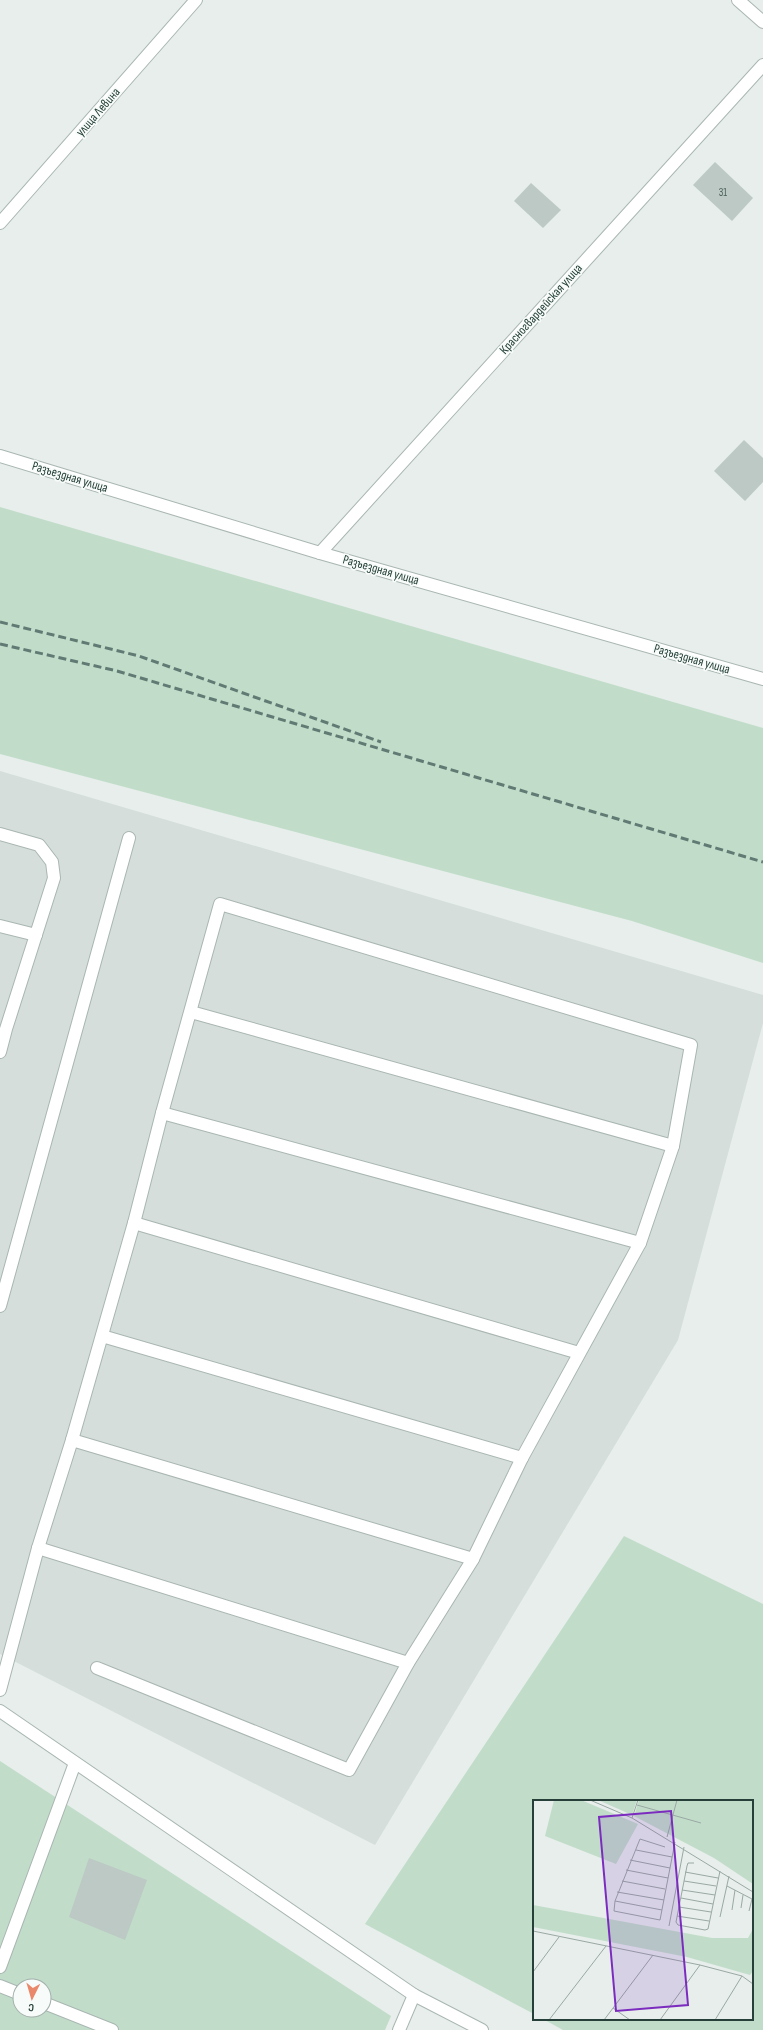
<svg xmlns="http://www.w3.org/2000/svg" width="763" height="2030" font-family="'Sofia Sans Condensed',sans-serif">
	<rect width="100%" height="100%" fill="#e7eeeb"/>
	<polygon fill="#d5deda" points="0,771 763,995 763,1023 678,1340 375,1845 0,1654"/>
	<g fill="#c1ddc9" fill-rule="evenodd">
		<polygon points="0,507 763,728 763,963 632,921 0,754"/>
		<polygon points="624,1536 763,1604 763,2030 563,2030 543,2019 752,2019 752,1801 534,1801 534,2014 365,1924"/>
		<path d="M0,1761l391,255 -6,14h-385zM20,1986h24v24h-24z"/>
	</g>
	<g fill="#bcc9c4">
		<polygon points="715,162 753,198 732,221 693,185"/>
		<polygon points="531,183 561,210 543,228 514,201"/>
		<polygon points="744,440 763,458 763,482 745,501 714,471"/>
		<polygon points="89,1858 147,1880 125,1940 69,1917"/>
	</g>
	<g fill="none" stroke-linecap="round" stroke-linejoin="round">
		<defs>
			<g id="lane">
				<polyline points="0,834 39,845 52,862 54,878 6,1029 0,1052"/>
				<polyline points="0,926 36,935"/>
				<polyline points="162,1113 640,1243"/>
				<polyline points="134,1223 579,1353"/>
				<polyline points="0,1306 129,838"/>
				<polyline points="102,1336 522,1458"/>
				<polyline points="72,1440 473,1559"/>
				<polyline points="38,1548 408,1663"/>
				<polyline points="97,1668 349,1770 408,1663 473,1559 522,1458 640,1243 673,1146"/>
				<polyline points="0,1690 38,1548 72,1440 134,1223 162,1113 220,904 691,1045 673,1146 191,1012"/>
				<polyline points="0,1967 75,1763"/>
				<polyline points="0,1986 20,1994"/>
				<polyline points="44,2003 112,2030"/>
				<polyline points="399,2030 414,1995"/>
			</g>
			<g id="street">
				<polyline points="738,0 763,22"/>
				<polyline points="0,223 196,0"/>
				<polyline points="0,456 320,553 763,679"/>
				<polyline points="320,553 763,65"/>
				<polyline points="0,1711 414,1995 482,2030"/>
			</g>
		</defs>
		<use href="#lane" stroke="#a9b6b2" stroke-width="14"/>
		<use href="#street" stroke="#a9b6b2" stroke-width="14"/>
		<use href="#lane" stroke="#fff" stroke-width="12"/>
		<use href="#street" stroke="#fff" stroke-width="12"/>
		<g stroke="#617b74" stroke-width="3" stroke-dasharray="8 4" stroke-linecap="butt">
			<polyline points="0,622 139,656 381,742"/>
			<polyline points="0,644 117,671 763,862"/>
		</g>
	</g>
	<g text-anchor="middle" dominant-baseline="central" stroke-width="3.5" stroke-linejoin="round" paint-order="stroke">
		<g font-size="11" fill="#4c625c">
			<text x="723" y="192">31</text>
		</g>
		<g font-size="13" fill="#264039" stroke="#f7fbf9">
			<text transform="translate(98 112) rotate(-49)">улица Левина</text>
			<text transform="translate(541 309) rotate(-48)">Красногвардейская улица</text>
			<text transform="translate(70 477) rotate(17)">Разъездная улица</text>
			<text transform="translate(381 570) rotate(16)">Разъездная улица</text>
			<text transform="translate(692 659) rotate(16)">Разъездная улица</text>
		</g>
	</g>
	<g transform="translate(533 1800)">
		<rect width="220" height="220" fill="#e7eeeb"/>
		<path d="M21,0h27l57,24 -22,40 -71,-28zM65,0h39l-5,15zM106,0h114v84l-39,-26 -80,-42zM0,105l179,33h36l5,-9v42l-3,4 -63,-18 -154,-30z" fill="#c1ddc9"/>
		<path fill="none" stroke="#9aa8a4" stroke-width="1" d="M57,0l42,18 121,74M104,5l64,18M99,18l6,-18M134,37l10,-37M103,50l36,7M97,60l40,8M161,63h-6l-1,3 -11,56 2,3 27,5 3,-1 12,-58M93,70l42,8M152,72l33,6M89,81l43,8M151,81l32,5M194,86l25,13 -3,12M149,90l33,5M84,92l47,8M148,98l32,6M82,101l25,-62 25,8M146,107l32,5M208,108l2,-13M129,110l-47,-9 -1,10 46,9 15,-78M199,110l3,-20M144,116l32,5M187,117l9,-41M136,126l15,-79M0,131l167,34 42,11 11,8M0,172l26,-35M80,208l17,12M16,220l57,-74M71,220l49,-65M127,220l40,-55M182,220l27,-44"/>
		<path fill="#7b2cbf" fill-opacity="0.15" stroke="#7b2cbf" stroke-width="2" d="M138,11l17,194 -72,6 -17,-194z"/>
		<rect width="220" height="220" fill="none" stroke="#264039" stroke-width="2"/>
	</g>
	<g transform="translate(32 1998) rotate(185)"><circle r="19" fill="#f7fbf9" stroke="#a3b0ac"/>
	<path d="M0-3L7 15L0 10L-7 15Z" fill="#e9886a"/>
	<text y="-6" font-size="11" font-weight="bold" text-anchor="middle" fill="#264039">С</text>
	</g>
</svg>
